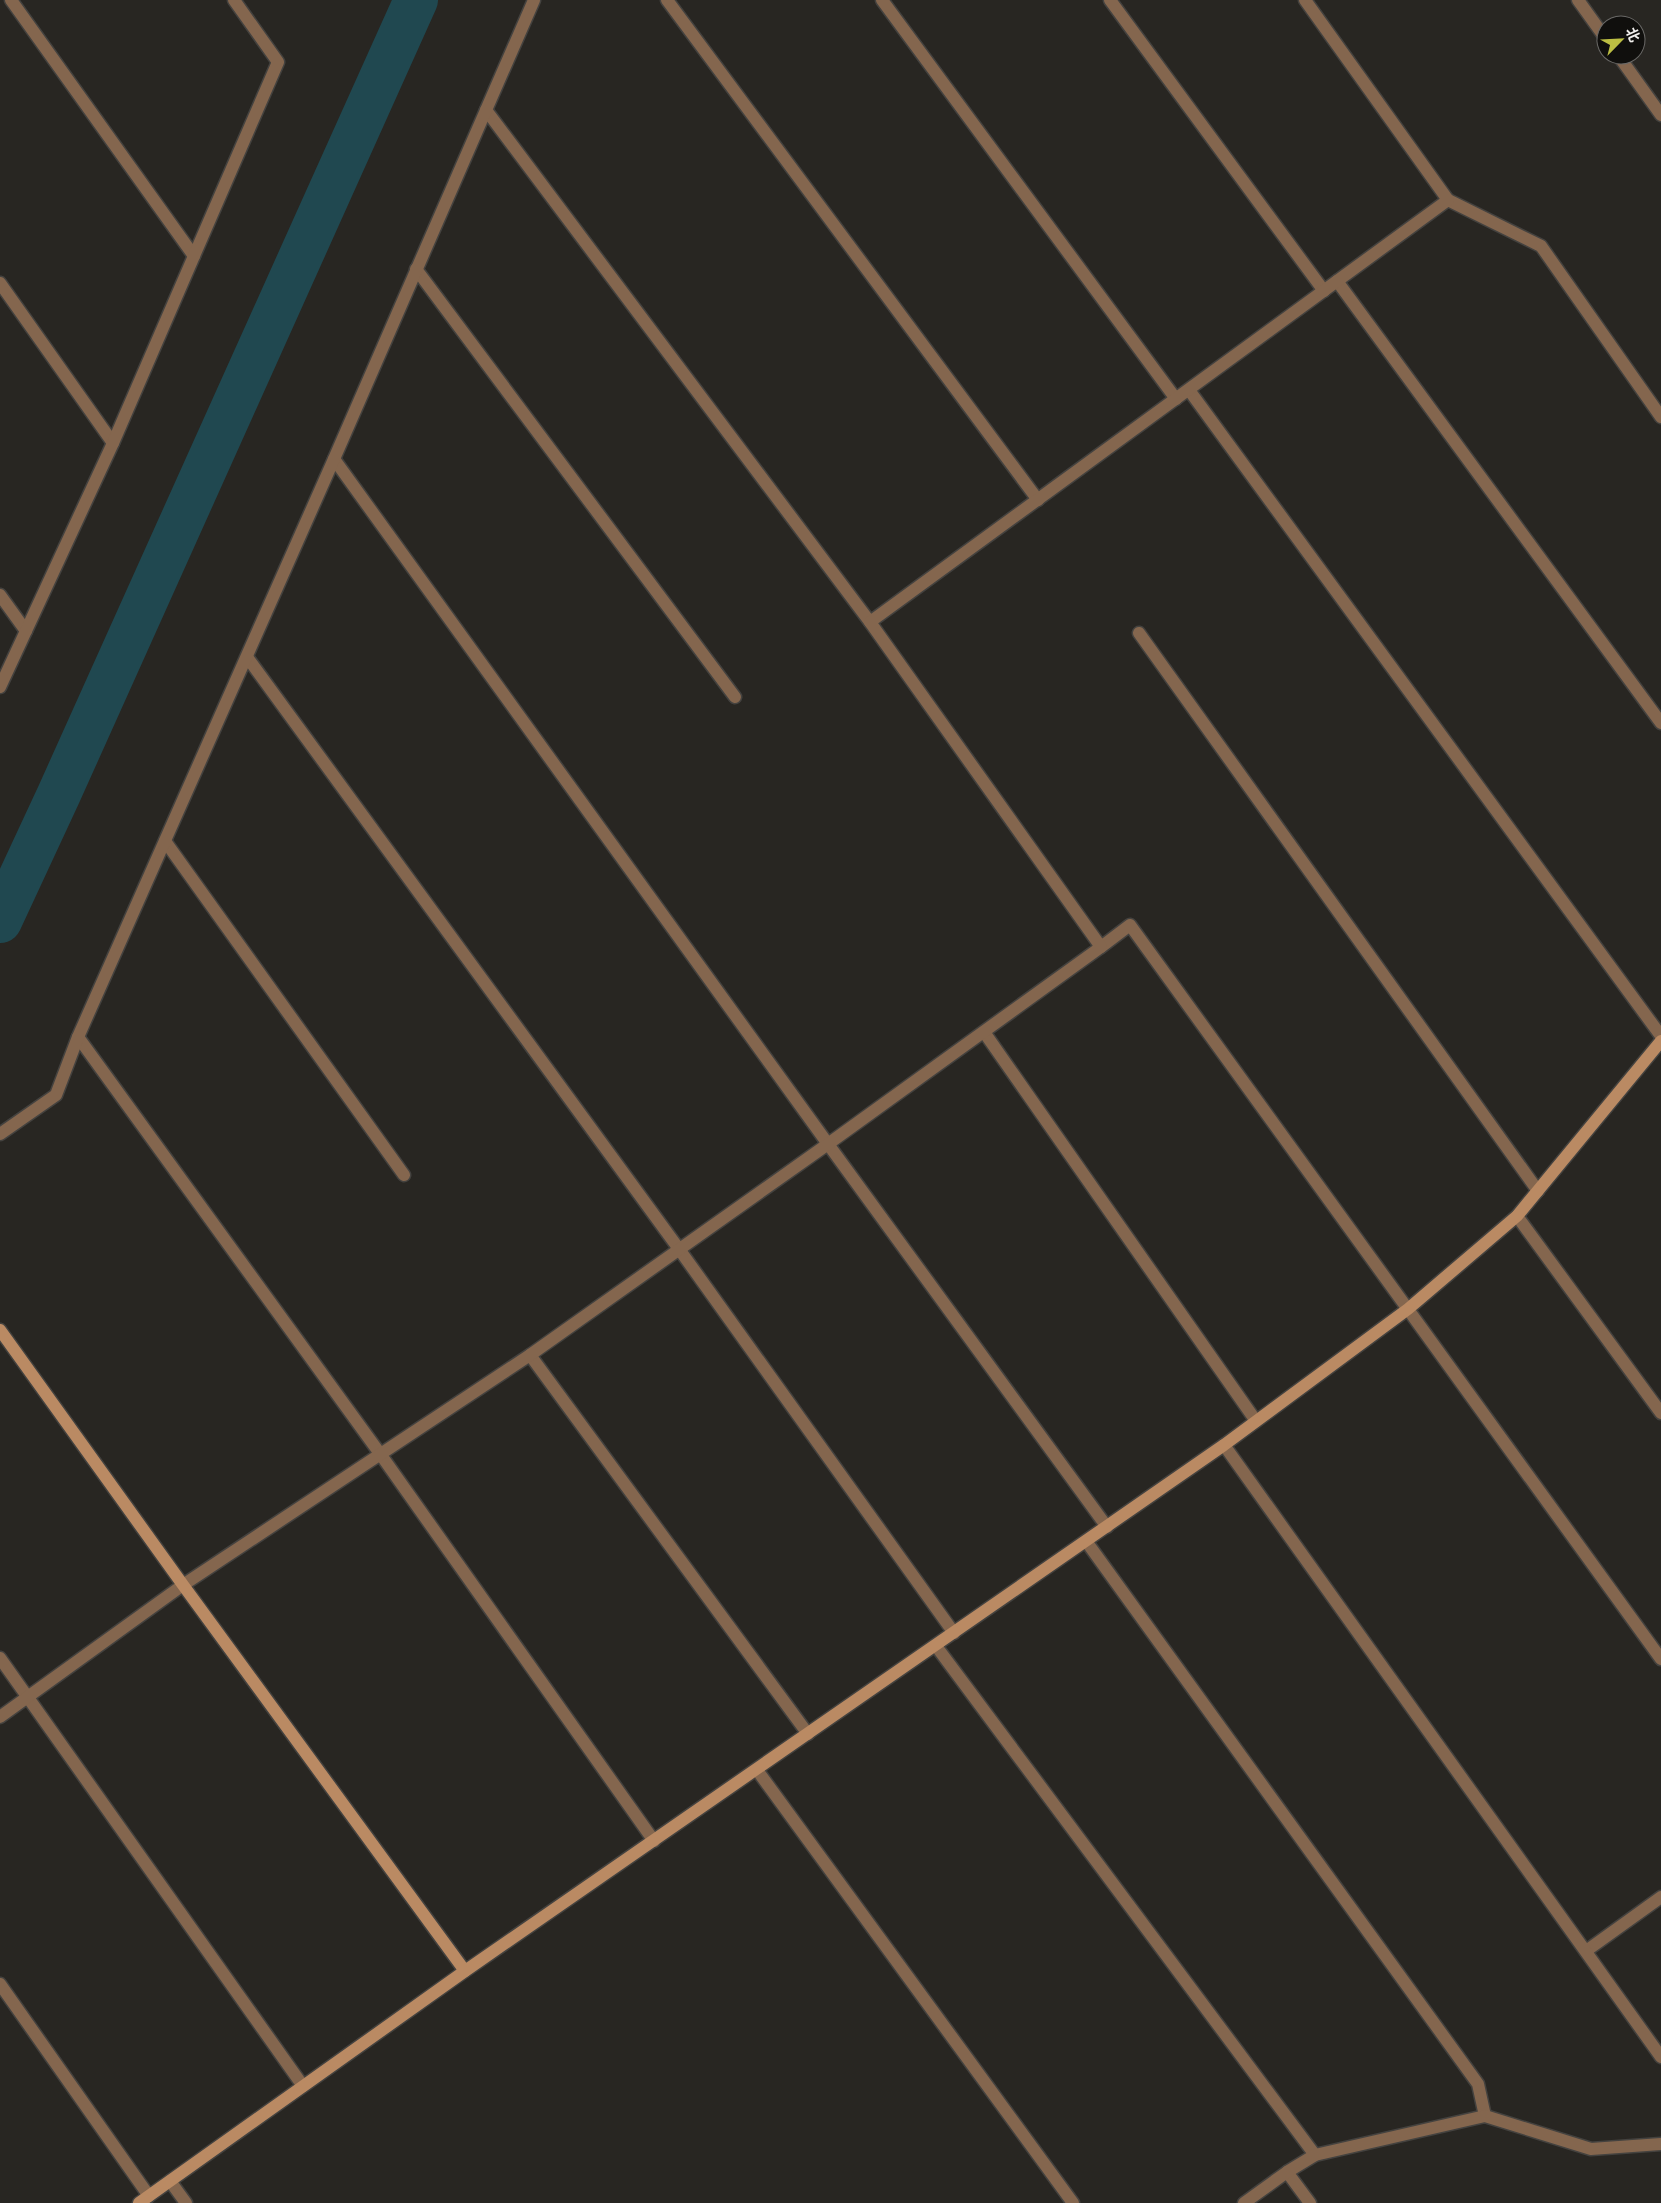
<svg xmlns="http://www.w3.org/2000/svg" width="1661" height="2203" font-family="'IBM Plex Sans','Noto Sans SC',sans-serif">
	<rect width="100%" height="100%" fill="#282622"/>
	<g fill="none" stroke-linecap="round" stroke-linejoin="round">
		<polyline stroke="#204850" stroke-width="44" points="0,921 59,794 416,0"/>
		<defs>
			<g id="lane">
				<polyline points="11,0 194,256"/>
				<polyline points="667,0 1038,500"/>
				<polyline points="882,0 1176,399"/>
				<polyline points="1110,0 1324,291"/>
				<polyline points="1578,0 1606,39"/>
				<polyline points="1618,55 1661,115"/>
				<polyline points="486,110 870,622"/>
				<polyline points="1448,200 1541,246 1661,417"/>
				<polyline points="416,269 735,697"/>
				<polyline points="1337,281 1661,723"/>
				<polyline points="0,283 113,443"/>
				<polyline points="1189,390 1661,1036"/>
				<polyline points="334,459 828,1144 1107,1527"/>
				<polyline points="0,595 26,631"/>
				<polyline points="1139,633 1538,1191"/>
				<polyline points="247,657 679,1249 954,1633"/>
				<polyline points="0,687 113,443 278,62 234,0"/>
				<polyline points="165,841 404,1175"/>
				<polyline points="1101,947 1130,925 1661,1659"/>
				<polyline points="984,1032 1256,1421"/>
				<polyline points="78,1037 381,1455 654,1841"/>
				<polyline points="1517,1216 1661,1413"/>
				<polyline points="530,1355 808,1734"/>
				<polyline points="1086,1541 1478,2084 1485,2116"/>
				<polyline points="936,1646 1315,2155"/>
				<polyline points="0,1658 303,2086"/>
				<polyline points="757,1770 1073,2203"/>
				<polyline points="1586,1951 1661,1897"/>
				<polyline points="0,1984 149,2196"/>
				<polyline points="1287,2172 1310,2203"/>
				<polyline points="170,2181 186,2203"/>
			</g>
			<g id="street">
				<polyline points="0,1134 56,1095 78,1037 334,459 534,0"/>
				<polyline points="1224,1445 1661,2057"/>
				<polyline points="0,1717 183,1585 530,1355 828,1144 1101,947 870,622 1448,200 1305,0"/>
				<polyline points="1244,2203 1287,2172 1315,2155 1485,2116 1591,2149 1661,2144"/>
			</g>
			<g id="secondary">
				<polyline points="0,1330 183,1585 465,1971"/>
				<polyline points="139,2203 465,1971 1224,1445 1408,1309 1517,1216 1661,1041"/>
			</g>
		</defs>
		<use href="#lane" stroke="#44423f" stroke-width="15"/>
		<use href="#street" stroke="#44423f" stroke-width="15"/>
		<use href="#secondary" stroke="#44423f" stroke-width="15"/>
		<use href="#lane" stroke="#84664e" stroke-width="12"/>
		<use href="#street" stroke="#84664e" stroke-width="12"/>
		<use href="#secondary" stroke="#ba8a63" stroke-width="12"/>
	</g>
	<g transform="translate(1621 40) rotate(66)"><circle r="24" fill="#100f0d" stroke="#6a6967"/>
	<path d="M0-4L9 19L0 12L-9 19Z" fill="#bdbf43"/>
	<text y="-8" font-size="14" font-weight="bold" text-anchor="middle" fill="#f2f0ee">北</text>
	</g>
</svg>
